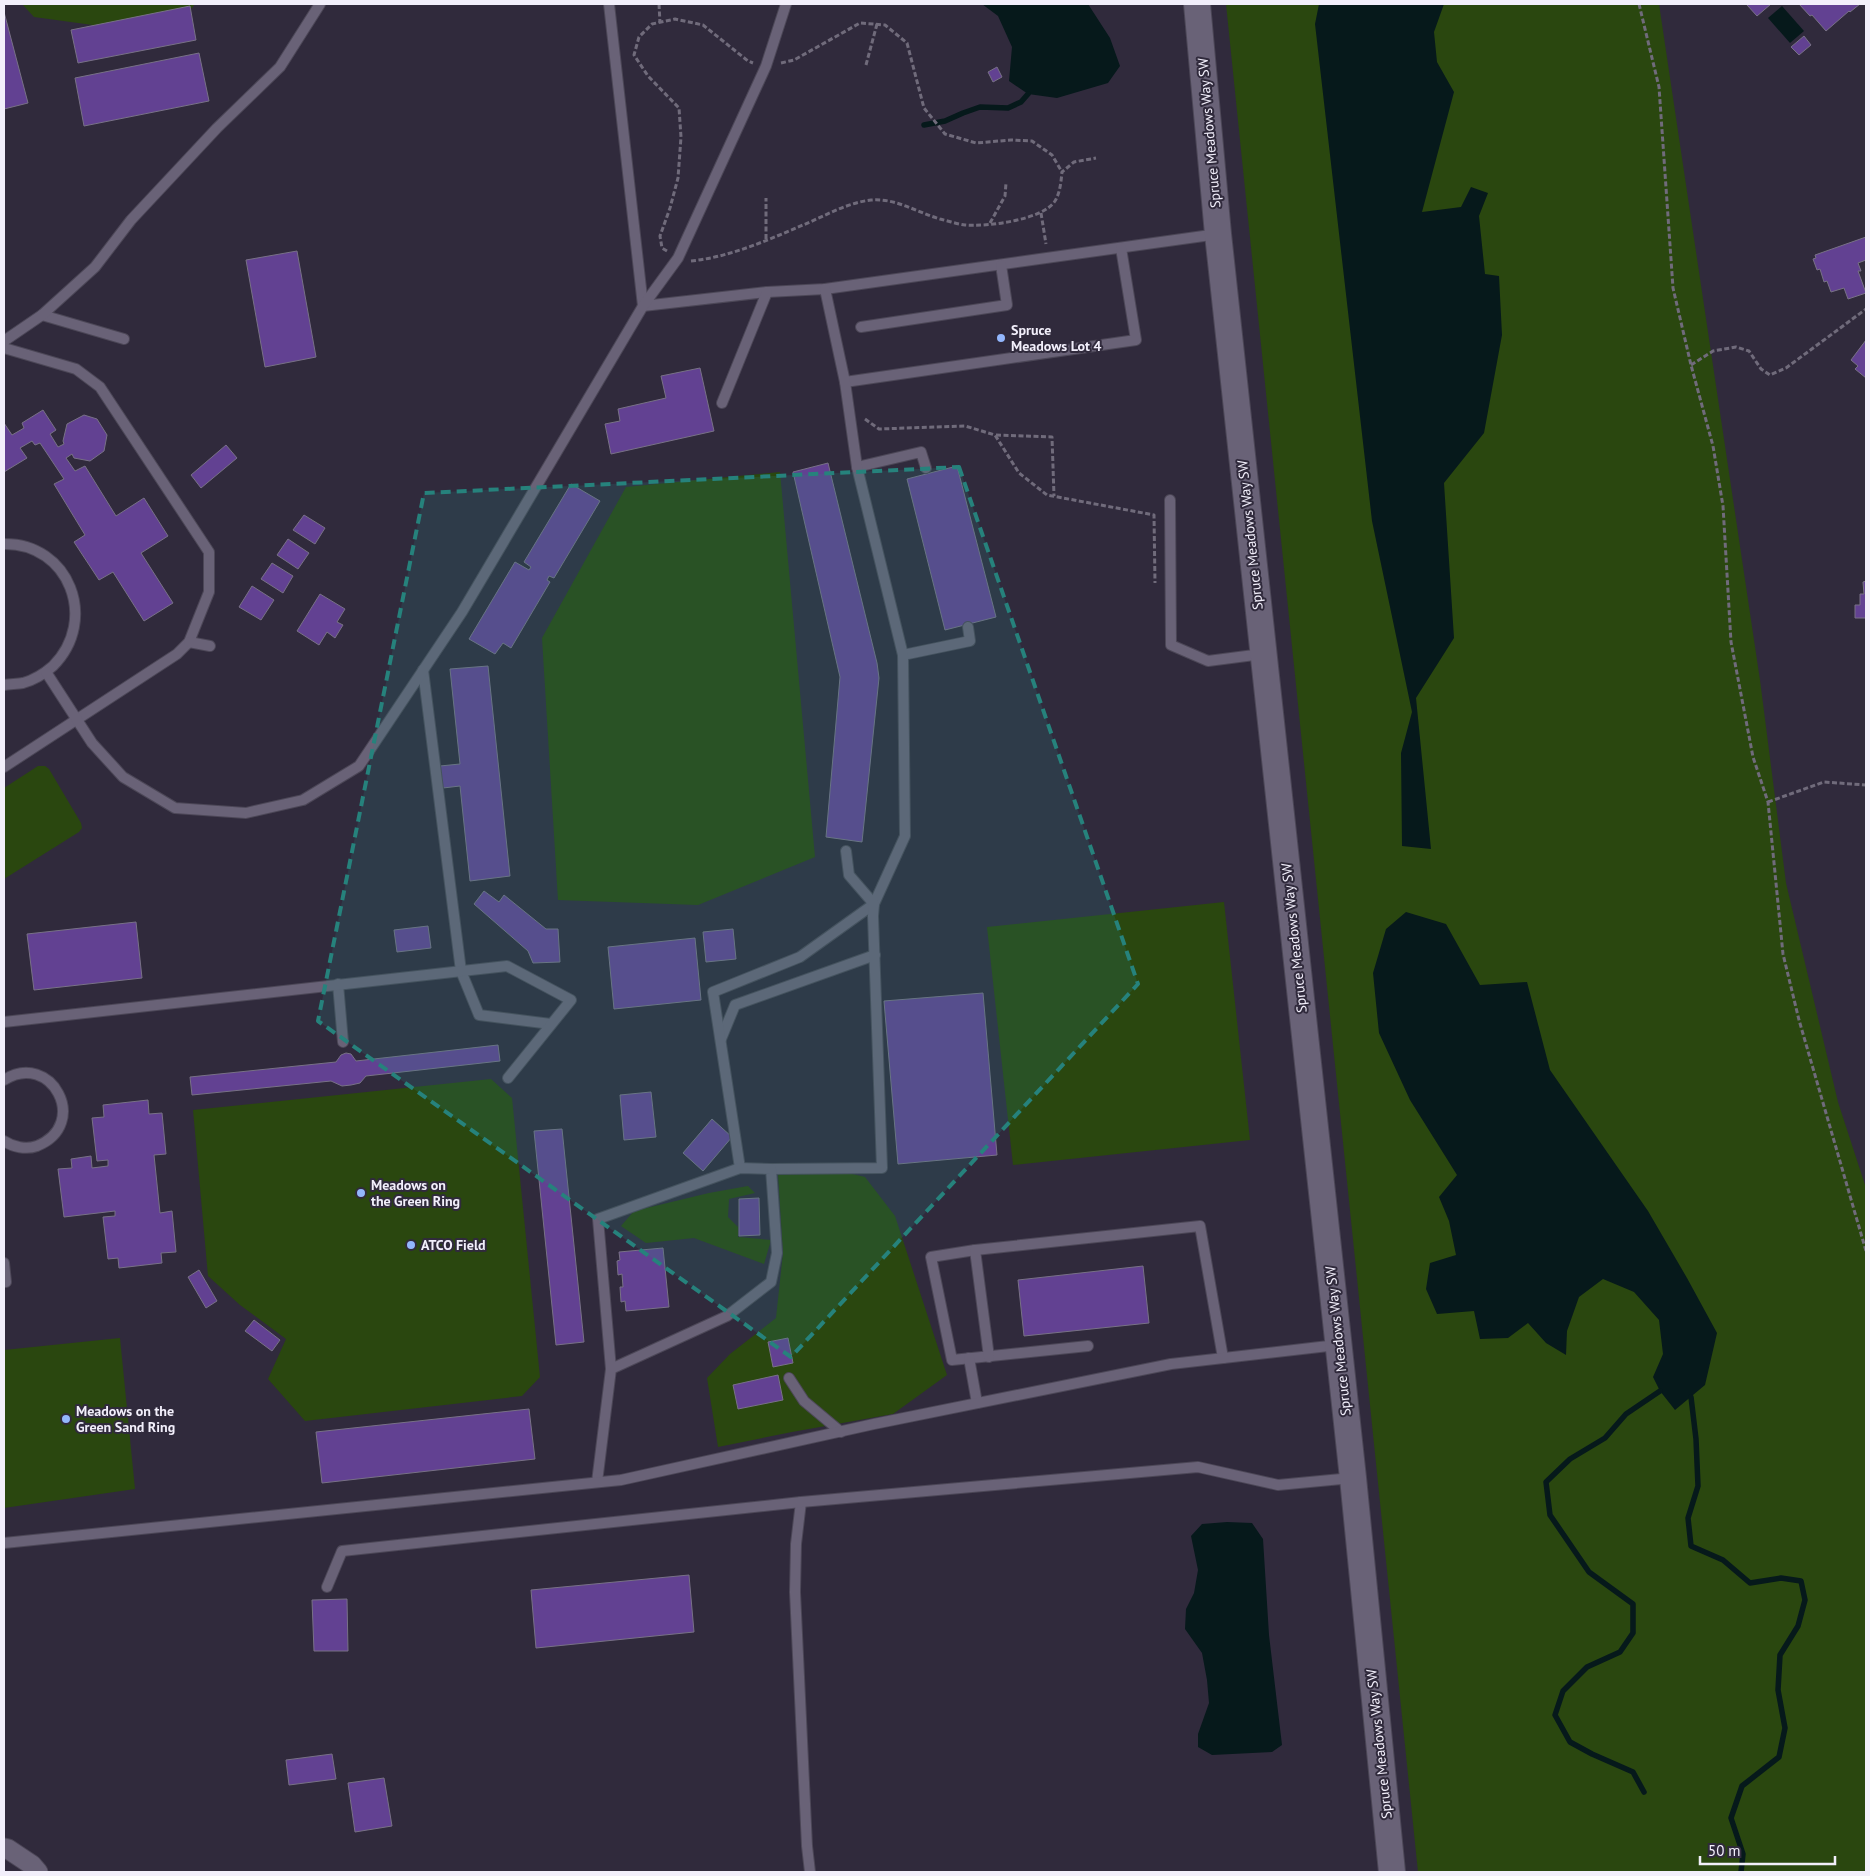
<svg xmlns="http://www.w3.org/2000/svg" width="1870" height="1876" font-family="'PT Sans',sans-serif">
	<rect width="100%" height="100%" fill="#302a3c"/>
	<g fill="#2a470f">
		<polygon points="22,4 195,4 192,8 100,26 34,17"/>
		<polygon points="1226,4 1659,4 1760,680 1786,883 1838,1102 1866,1188 1866,1872 1418,1872"/>
		<polygon points="780,472 815,857 698,905 558,900 542,638 626,487"/>
		<polygon points="38,766 45,766 49,769 81,823 82,828 79,832 4,879 4,788"/>
		<polygon points="1224,902 1250,1140 1013,1165 987,927"/>
		<polygon points="491,1079 512,1098 540,1377 522,1396 305,1421 268,1379 286,1339 240,1305 208,1276 193,1110"/>
		<polygon points="819,1166 865,1177 895,1216 947,1375 893,1414 792,1432 718,1447 707,1378 730,1354 776,1318 783,1253 778,1174"/>
		<polygon points="748,1186 755,1193 729,1199 728,1217 738,1227 738,1237 771,1240 764,1264 694,1238 646,1243 621,1226 634,1211 709,1193"/>
		<polygon points="120,1338 135,1489 4,1508 4,1350"/>
	</g>
	<g fill="#06191b">
		<polygon points="982,4 1088,4 1110,38 1120,66 1108,83 1057,98 1028,94 1009,81 1012,47 998,16"/>
		<polygon points="1319,4 1444,4 1434,32 1437,62 1454,92 1422,212 1461,207 1471,187 1488,193 1479,216 1485,274 1499,276 1502,335 1484,433 1444,483 1454,638 1416,698 1431,849 1402,846 1401,753 1412,712 1372,521 1315,24"/>
		<polygon points="1782,6 1804,31 1790,43 1768,18"/>
		<polygon points="1406,912 1446,924 1480,985 1527,982 1550,1070 1648,1211 1687,1278 1717,1333 1705,1385 1675,1410 1660,1391 1653,1377 1663,1354 1659,1320 1634,1292 1603,1279 1579,1297 1567,1331 1566,1355 1546,1343 1528,1323 1508,1338 1480,1339 1474,1311 1437,1314 1426,1289 1430,1263 1456,1255 1449,1221 1439,1197 1457,1175 1410,1100 1379,1033 1373,973 1386,929"/>
		<polygon points="1227,1522 1252,1523 1263,1539 1269,1635 1282,1745 1272,1752 1212,1755 1198,1747 1198,1734 1209,1703 1207,1680 1202,1653 1185,1629 1186,1609 1194,1593 1198,1570 1191,1536 1202,1524"/>
	</g>
	<g fill="none" stroke-linecap="round" stroke-linejoin="round">
		<g stroke="#06191b" stroke-width="5.5">
			<polyline points="924,125 945,121 963,113 980,107 1008,108 1021,102 1028,94"/>
			<polyline points="1691,1397 1696,1439 1698,1486 1688,1518 1691,1546 1723,1560 1750,1583 1781,1578 1801,1581 1805,1600 1798,1626 1780,1655 1778,1690 1785,1728 1779,1757 1742,1786 1731,1818 1743,1854 1741,1872"/>
			<polyline points="1644,1792 1633,1772 1592,1754 1570,1742 1555,1715 1563,1691 1587,1667 1620,1652 1633,1633 1633,1604 1589,1572 1550,1515 1546,1482 1570,1459 1605,1438 1626,1414 1660,1391"/>
		</g>
	</g>
	<g fill="#624192" stroke="#787186">
		<polygon points="1748,4 1771,4 1757,16 1747,5"/>
		<polygon points="1799,4 1860,4 1850,12 1849,11 1826,31 1812,15 1810,16"/>
		<polygon points="190,6 196,40 78,63 71,30"/>
		<polygon points="4,12 28,103 4,109"/>
		<polygon points="1804,36 1811,45 1799,55 1791,47"/>
		<polygon points="199,53 209,101 84,126 75,78"/>
		<polygon points="997,67 1002,77 993,82 988,72"/>
		<polygon points="1866,237 1866,260 1858,263 1861,271 1858,271 1866,293 1848,299 1844,288 1831,292 1827,281 1824,282 1820,269 1817,270 1813,259 1816,258 1815,255"/>
		<polygon points="297,251 316,357 265,367 246,260"/>
		<polygon points="1866,340 1866,378 1855,369 1858,366 1851,360"/>
		<polygon points="700,368 714,431 611,454 605,424 620,421 618,409 666,398 661,376"/>
		<polygon points="43,410 56,430 50,434 58,447 64,444 63,441 67,424 84,415 97,419 107,435 104,451 90,461 74,458 72,454 66,458 75,471 85,466 116,516 144,498 168,536 141,553 173,603 144,621 113,572 99,580 74,542 85,535 54,484 64,479 40,443 35,445 32,441 20,448 27,458 4,472 4,423 12,435 24,428 22,423"/>
		<polygon points="226,445 237,458 201,488 191,475"/>
		<polygon points="828,463 877,663 879,678 862,842 826,837 840,677 793,472"/>
		<polygon points="957,466 996,617 945,630 907,479"/>
		<polygon points="571,484 600,501 554,578 549,576 547,580 550,582 511,648 503,643 495,654 469,639 515,562 529,570 531,567 524,562"/>
		<polygon points="304,515 325,528 315,544 293,530"/>
		<polygon points="288,539 309,553 298,569 277,555"/>
		<polygon points="272,563 293,576 283,593 261,579"/>
		<polygon points="1866,581 1866,618 1855,618 1855,605 1860,605 1860,594 1864,594 1863,582"/>
		<polygon points="252,586 274,600 261,620 239,607"/>
		<polygon points="320,594 345,609 337,622 343,625 335,638 327,632 319,645 297,631"/>
		<polygon points="488,666 510,876 470,881 460,786 443,788 440,766 460,764 450,669"/>
		<polygon points="484,891 499,902 504,895 546,929 558,929 560,962 533,963 528,951 474,904"/>
		<polygon points="136,922 142,978 34,990 27,934"/>
		<polygon points="428,926 431,948 397,952 394,930"/>
		<polygon points="733,929 736,959 706,962 703,932"/>
		<polygon points="695,938 701,1000 614,1009 608,947"/>
		<polygon points="983,993 997,1155 898,1164 884,1001"/>
		<polygon points="498,1045 500,1061 366,1076 360,1083 351,1085 342,1086 331,1081 192,1095 190,1077 336,1062 341,1055 346,1053 351,1054 356,1061"/>
		<polygon points="651,1092 656,1137 624,1140 620,1095"/>
		<polygon points="148,1100 149,1114 162,1113 166,1154 154,1155 160,1213 172,1211 176,1252 161,1253 162,1263 119,1268 118,1258 108,1259 103,1217 115,1216 115,1211 64,1217 58,1169 72,1168 71,1159 91,1156 92,1168 108,1166 108,1160 97,1161 92,1118 104,1117 103,1105"/>
		<polygon points="712,1119 732,1137 703,1171 683,1153"/>
		<polygon points="562,1129 584,1342 556,1345 534,1131"/>
		<polygon points="759,1198 760,1235 739,1236 739,1199"/>
		<polygon points="663,1248 669,1307 626,1311 625,1301 621,1302 620,1287 623,1287 622,1274 618,1275 617,1261 620,1260 619,1252"/>
		<polygon points="1143,1266 1149,1323 1024,1336 1018,1280"/>
		<polygon points="199,1270 217,1301 206,1308 188,1277"/>
		<polygon points="254,1320 280,1340 272,1351 245,1331"/>
		<polygon points="788,1338 793,1363 773,1367 768,1342"/>
		<polygon points="778,1375 783,1400 738,1409 733,1385"/>
		<polygon points="529,1409 535,1459 322,1483 316,1432"/>
		<polygon points="689,1575 694,1632 536,1648 531,1590"/>
		<polygon points="347,1599 348,1651 314,1651 312,1600"/>
		<polygon points="332,1754 336,1779 289,1785 286,1760"/>
		<polygon points="384,1778 392,1826 355,1832 348,1783"/>
	</g>
	<g fill="none" stroke-linecap="round" stroke-linejoin="round">
		<defs>
			<g id="lane">
				<polyline points="609,4 643,306"/>
				<polyline points="643,306 767,292 825,289 1218,234"/>
				<polyline points="42,315 124,339"/>
				<polyline points="861,327 1007,305 1001,265"/>
				<polyline points="4,341 42,315 95,267 131,220 217,128 280,67 320,4"/>
				<polyline points="4,348 76,369 100,387 209,552 209,592 189,642 177,654 4,767"/>
				<polyline points="845,382 1136,340 1121,248"/>
				<polyline points="722,403 767,292"/>
				<polyline points="857,467 921,452 926,468"/>
				<polyline points="1170,500 1171,645 1208,661 1262,654"/>
				<path d="M4,544c65,-1 95,76 49,122 -8,7 -19,14 -30,17 -6,1 -13,1 -19,2"/>
				<polyline points="189,642 210,646"/>
				<polyline points="903,655 970,641 968,627"/>
				<polyline points="423,670 461,971 479,1015 551,1024"/>
				<polyline points="46,672 92,743 123,777 175,808 246,813 303,800 359,766 462,612 643,306 678,258 766,66 786,4"/>
				<polyline points="338,984 343,1042"/>
				<polyline points="4,1022 507,966 571,1000 508,1078"/>
				<polyline points="721,1039 735,1005 875,955"/>
				<path d="M4,1080c47,-30 87,44 33,66 -11,4 -24,1 -33,-5"/>
				<polyline points="740,1168 713,992 800,957 874,904 905,836 903,655 857,467 845,382 825,289"/>
				<polyline points="771,1169 882,1168 873,916 874,904 849,875 846,851"/>
				<polyline points="975,1250 931,1257 952,1360 1088,1346"/>
				<polyline points="4,1263 6,1282 4,1282"/>
				<polyline points="989,1357 975,1250 1200,1226 1223,1358"/>
				<polyline points="969,1358 977,1403"/>
				<polyline points="789,1378 804,1401 841,1432"/>
				<polyline points="597,1482 611,1369 598,1219 740,1168 771,1169 777,1253 771,1282 727,1316 611,1369"/>
				<polyline points="801,1502 796,1544 795,1592 807,1846 810,1872"/>
				<polyline points="4,1543 621,1480 874,1424 1171,1364 1337,1345"/>
				<polyline points="327,1587 342,1551 801,1502 1198,1467 1278,1485 1352,1478"/>
			</g>
			<polyline id="street" points="4,1848 8,1849 32,1865 38,1872"/>
			<polyline id="secondary" points="1197,4 1218,234 1353,1478 1392,1872"/>
		</defs>
		<use href="#lane" stroke="#4c4757" stroke-width="12"/>
		<use href="#street" stroke="#4c4757" stroke-width="21"/>
		<use href="#secondary" stroke="#4c4757" stroke-width="28"/>
		<g stroke="#706b7b" stroke-width="3" stroke-dasharray="5 2.5" stroke-linecap="butt">
			<polyline points="659,4 660,23"/>
			<polyline points="1639,4 1659,87 1673,288 1691,365 1713,446 1723,506 1731,642 1753,757 1768,802 1783,954 1799,1020 1866,1251"/>
			<polyline points="781,63 794,60 860,23 885,25 907,43 924,108 945,134 976,143 1011,140 1032,141 1052,155 1062,172"/>
			<polyline points="866,65 877,24"/>
			<polyline points="1041,213 1046,244"/>
			<polyline points="990,223 1005,196 1006,183"/>
			<polyline points="766,239 766,198"/>
			<polyline points="667,251 662,248 660,236 670,208 678,178 681,137 679,108 648,76 634,55 639,37 652,24 675,19 703,25 748,61 753,63"/>
			<path d="M691,261c39,-4 77,-21 112,-36 22,-9 43,-22 68,-25 25,-2 45,12 69,19 8,2 17,5 25,6 21,2 78,-5 90,-24 5,-8 6,-19 7,-29l12,-10 22,-4"/>
			<polyline points="1691,365 1713,351 1736,347 1749,351 1761,369 1770,375 1786,368 1866,309"/>
			<polyline points="865,419 879,429 965,426 995,435 1019,473 1047,495 1154,515 1155,583"/>
			<polyline points="996,435 1052,437 1054,496"/>
			<polyline points="1768,802 1824,782 1866,785"/>
		</g>
		<use href="#lane" stroke="#696277" stroke-width="10"/>
		<use href="#street" stroke="#696277" stroke-width="19"/>
		<use href="#secondary" stroke="#696277" stroke-width="26"/>
	</g>
	<path fill="#26827c" fill-opacity="0.2" stroke="#26827c" stroke-width="4" stroke-dasharray="10 6" stroke-linejoin="round" d="M959,467l179,517 -347,373 -473,-336 106,-528z"/>
	<g fill="#93b7fd" stroke="#302a3c" stroke-width="2">
		<circle cx="1001" cy="338" r="5"/>
		<circle cx="361" cy="1193" r="5"/>
		<circle cx="411" cy="1245" r="5"/>
		<circle cx="66" cy="1419" r="5"/>
	</g>
	<g text-anchor="middle" dominant-baseline="central" stroke-width="4" stroke-linejoin="round" paint-order="stroke">
		<g font-size="14" fill="#f2effb" stroke="#302a3c">
			<text transform="translate(1209 133) rotate(-95)">Spruce Meadows Way SW</text>
			<text transform="translate(1250 535) rotate(-96)">Spruce Meadows Way SW</text>
			<text transform="translate(1294 938) rotate(-96)">Spruce Meadows Way SW</text>
			<text transform="translate(1338 1341) rotate(-96)">Spruce Meadows Way SW</text>
			<text transform="translate(1379 1744) rotate(-96)">Spruce Meadows Way SW</text>
		</g>
		<g font-size="14" font-weight="bold" fill="#f2effb" stroke="#302a3c" text-anchor="start">
			<text x="1011" y="330">Spruce<tspan x="1011" dy="16">Meadows Lot 4</tspan></text>
			<text x="371" y="1185">Meadows on<tspan x="371" dy="16">the Green Ring</tspan></text>
			<text x="421" y="1245">ATCO Field</text>
			<text x="76" y="1411">Meadows on the<tspan x="76" dy="16">Green Sand Ring</tspan></text>
		</g>
	</g>
	<rect width="1870" height="1876" fill="none" stroke="#f2effb" stroke-width="10"/>
	<path d="M1700 1856v8h135v-8" fill="none" stroke="#f2effb" stroke-width="2.5"/>
	<text x="1708" y="1856" font-size="15" fill="#f2effb" stroke="#302a3c" stroke-width="4" paint-order="stroke">50 m</text>
</svg>
